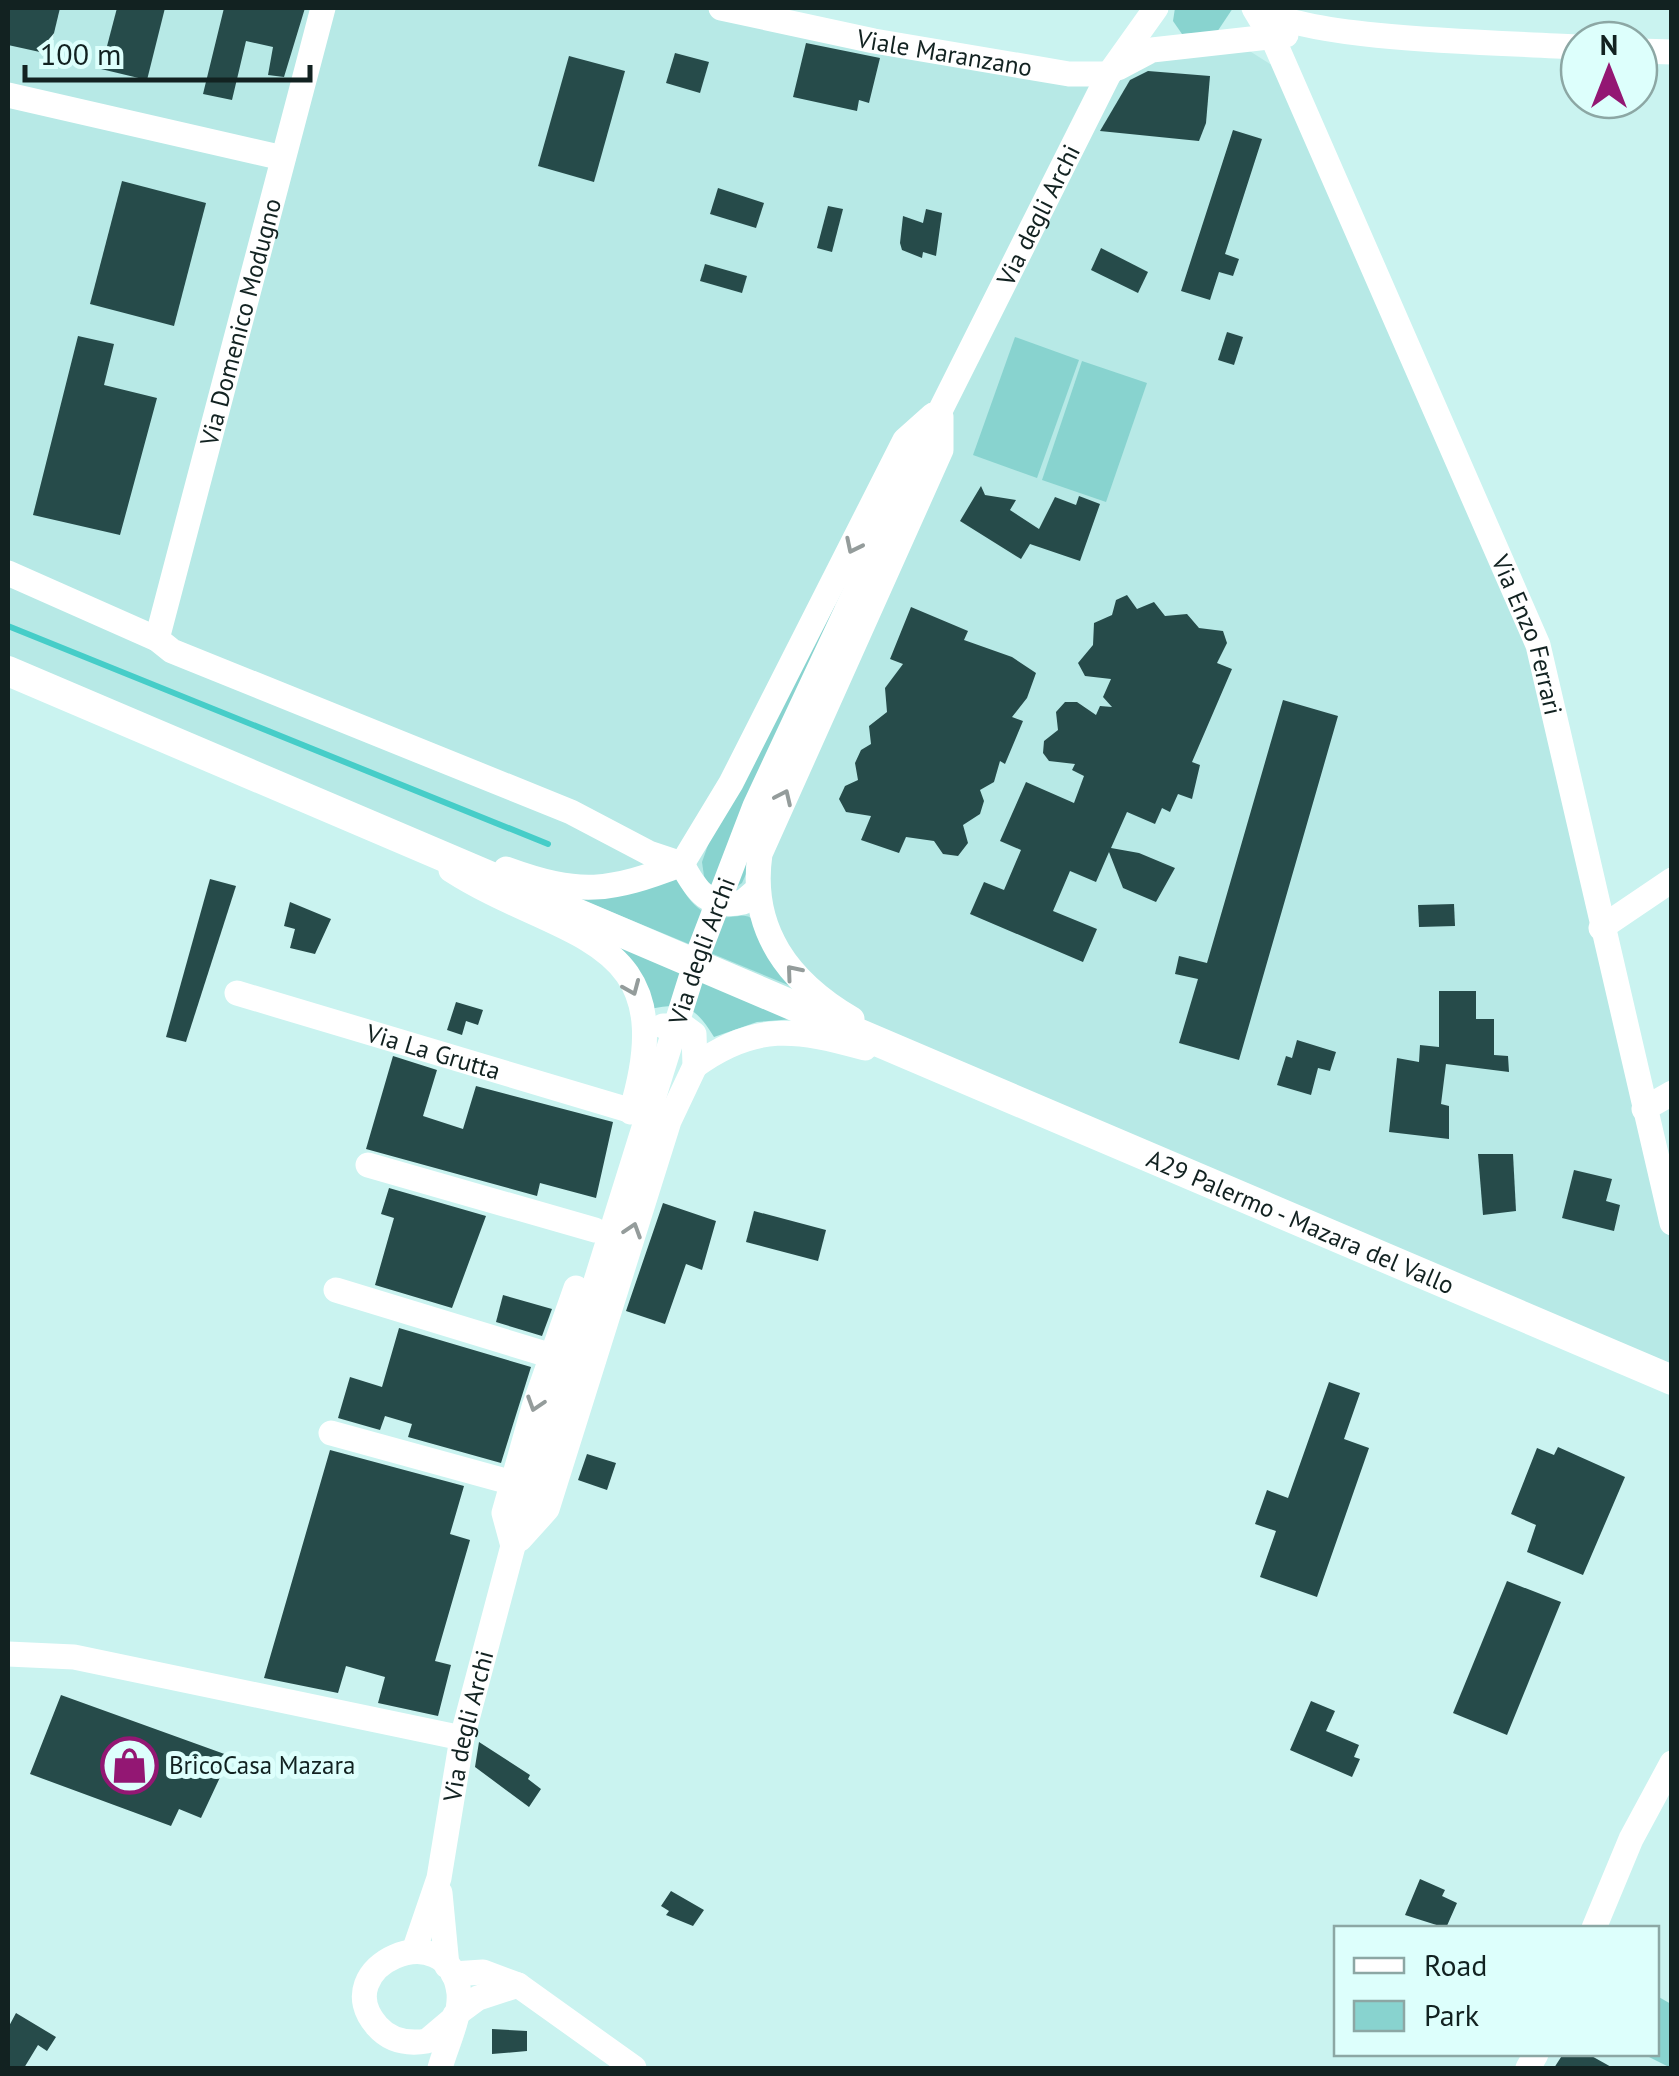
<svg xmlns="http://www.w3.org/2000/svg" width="1679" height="2076" font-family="'PT Sans',sans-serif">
	<rect width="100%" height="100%" fill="#caf3f0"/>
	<polygon fill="#b7e9e6" points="8,8 721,8 1069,74 1132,58 1248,50 1289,76 1538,645 1671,1223 1671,1380 8,671"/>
	<g fill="#88d3cf">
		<polygon points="1175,8 1233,8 1217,32 1182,34 1173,21"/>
		<polygon points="1015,337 1079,360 1037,478 973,455"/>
		<polygon points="1082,361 1147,383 1106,502 1042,480"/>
		<polygon points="830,604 861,615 742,883 731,891 708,883 704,876 702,862 713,831"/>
		<path d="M676,875c10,24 26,46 55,42 11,-1 14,-3 24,3l38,67 -213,-88z"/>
		<path d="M610,939l184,80 -37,3 -43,15c-19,-31 -29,-35 -64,-28z"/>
		<polygon points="1657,1996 1671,2004 1671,2068 1643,2054 1656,2054"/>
	</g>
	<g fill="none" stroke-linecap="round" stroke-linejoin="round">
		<polyline stroke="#46cdc8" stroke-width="6" points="8,626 548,844"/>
	</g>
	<g fill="#264b4a">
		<polygon points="9,8 60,8 49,54 8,45"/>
		<polygon points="117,8 165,8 147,80 101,69"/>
		<polygon points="224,8 305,8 284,77 268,75 273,47 246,41 232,100 203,94"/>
		<polygon points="806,43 880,58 869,103 859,100 857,111 793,97"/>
		<polygon points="675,53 709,62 700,93 666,83"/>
		<polygon points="569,56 625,71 594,182 538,166"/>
		<polygon points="1148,71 1210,76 1206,123 1199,141 1100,131 1130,80"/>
		<polygon points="1233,130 1262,139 1225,254 1239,259 1233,276 1219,272 1210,300 1181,291"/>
		<polygon points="122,181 206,203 174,326 90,304"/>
		<polygon points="718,188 764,203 756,228 710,214"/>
		<polygon points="828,206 843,209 832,252 817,248"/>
		<polygon points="926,209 942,213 936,256 923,252 922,258 902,250 900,243 903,216 923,223"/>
		<polygon points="1101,248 1148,272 1138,293 1091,270"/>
		<polygon points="705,264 747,276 742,293 700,281"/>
		<polygon points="1227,332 1243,337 1234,365 1218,360"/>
		<polygon points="78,336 114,344 104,385 157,398 120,535 33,515"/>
		<polygon points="981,486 985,495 1016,500 1010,510 1039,529 1055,497 1076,505 1079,496 1100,504 1080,561 1030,544 1021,559 960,521"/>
		<polygon points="1127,595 1137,609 1154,602 1165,616 1187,614 1199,628 1223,631 1227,643 1217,663 1232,669 1192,762 1200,765 1192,799 1178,794 1170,812 1162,808 1155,824 1127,812 1111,848 1139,853 1175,868 1156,902 1123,888 1109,852 1096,882 1070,871 1053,911 1097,929 1083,962 970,914 984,882 1004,890 1021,850 1000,841 1026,782 1074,803 1084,776 1072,770 1075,764 1049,761 1043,753 1044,741 1058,730 1056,712 1065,702 1077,702 1096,715 1100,706 1112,707 1103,697 1111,679 1085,676 1078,663 1093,645 1094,623 1112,615 1116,600"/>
		<polygon points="911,607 968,631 964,640 1012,657 1036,673 1027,698 1012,717 1023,721 1005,764 1000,761 994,782 980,790 984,801 980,814 963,825 968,843 958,856 943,854 934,841 906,837 899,853 861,840 871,816 846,812 839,799 845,786 858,780 855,763 861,750 871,744 869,726 887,712 885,688 903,664 890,659"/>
		<polygon points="1283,700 1338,716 1239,1060 1179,1043 1198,979 1175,974 1179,956 1207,963"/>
		<polygon points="210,879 236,886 186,1042 166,1037"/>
		<polygon points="290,902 331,919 315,954 290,948 295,929 284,926"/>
		<polygon points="1454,904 1455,926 1419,927 1418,905"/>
		<polygon points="1439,991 1476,991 1476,1019 1494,1019 1494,1055 1508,1056 1509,1072 1446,1064 1441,1104 1449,1106 1449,1139 1389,1132 1397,1058 1419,1062 1420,1045 1439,1047"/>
		<polygon points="456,1002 483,1010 478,1025 466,1021 462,1035 447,1030"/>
		<polygon points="1297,1040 1336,1052 1330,1071 1318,1068 1311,1095 1277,1085 1286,1056 1292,1058"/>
		<polygon points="393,1056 437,1070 423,1116 463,1129 476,1086 613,1122 596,1198 540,1183 537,1196 366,1149"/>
		<polygon points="1478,1154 1513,1154 1516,1211 1483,1215"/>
		<polygon points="1574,1170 1612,1179 1606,1201 1620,1205 1614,1231 1562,1218"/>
		<polygon points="389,1188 486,1216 452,1308 375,1285 394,1218 381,1214"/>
		<polygon points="663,1203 716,1221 702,1270 686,1264 665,1324 626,1311"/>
		<polygon points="754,1211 826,1230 818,1261 746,1242"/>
		<polygon points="503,1295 552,1309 542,1336 496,1322"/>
		<polygon points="399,1328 531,1367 501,1463 408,1437 412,1424 385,1416 380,1430 338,1418 350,1377 382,1387"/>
		<polygon points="1329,1382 1360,1393 1344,1439 1369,1448 1317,1597 1260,1577 1276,1531 1255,1524 1267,1490 1288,1498"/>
		<polygon points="1558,1447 1625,1477 1583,1575 1527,1552 1536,1525 1511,1514 1537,1448 1554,1455"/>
		<polygon points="330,1450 464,1486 450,1534 470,1540 435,1661 451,1665 438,1716 378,1703 385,1677 346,1666 338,1693 264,1678"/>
		<polygon points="587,1454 616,1463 607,1490 578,1480"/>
		<polygon points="1507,1581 1561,1602 1507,1735 1453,1713"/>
		<polygon points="61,1695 230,1756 201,1818 179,1809 171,1826 30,1774"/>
		<polygon points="1311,1701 1335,1711 1326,1731 1359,1745 1354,1757 1360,1759 1352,1777 1290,1750"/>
		<polygon points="479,1742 530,1775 528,1779 541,1789 529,1807 475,1767"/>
		<polygon points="1420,1879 1445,1890 1442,1896 1457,1903 1446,1928 1405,1915"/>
		<polygon points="671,1891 704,1910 693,1926 666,1915 669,1911 661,1906"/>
		<polygon points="16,2013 56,2037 47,2051 38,2045 24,2068 8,2068 8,2028"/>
		<polygon points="492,2029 527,2031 527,2051 492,2054"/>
		<polygon points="1563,2054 1588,2054 1613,2068 1554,2068"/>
	</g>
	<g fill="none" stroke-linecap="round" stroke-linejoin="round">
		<g stroke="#fff" stroke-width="25">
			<path id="s1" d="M721,8l153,33 195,33h40"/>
			<path id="s2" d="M1254,8l21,35 263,602 134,578"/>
			<path d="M1261,8c41,33 255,35 318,39"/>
			<polyline points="1639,51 1672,52"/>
			<polyline points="1118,68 1152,50 1286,35"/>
			<polyline points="8,95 283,158"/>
			<path d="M8,573l149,66 15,12 399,161 78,41 33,11c14,27 27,46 61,38l14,-12"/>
			<path id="s3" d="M157,639l166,-631"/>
			<path d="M506,869c74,27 103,23 176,-5l49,-81 174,-343 28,-25"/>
			<path d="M451,870c112,72 235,61 180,242"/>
			<polyline points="1601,928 1672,880"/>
			<path id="s4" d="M237,993l395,118"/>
			<path d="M852,1019c-63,-37 -103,-89 -92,-165l181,-404v-33"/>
			<path d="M695,1066c60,-44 102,-37 170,-18"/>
			<polyline points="1644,1109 1672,1093"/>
			<polyline points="368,1165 595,1230"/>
			<polyline points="336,1290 552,1356"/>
			<polyline points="331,1433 513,1483"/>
			<polyline points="520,1539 547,1509 669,1121 695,1066 694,1034 683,1026 663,1026"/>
			<polyline points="513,1546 504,1513 534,1407 576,1288"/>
			<polyline points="8,1654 74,1657 462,1738"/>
			<polyline points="440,1893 447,1966"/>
			<polyline points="1594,1928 1631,1839 1672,1763"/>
			<path id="s5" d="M414,1951l25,-73 23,-140 51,-192 186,-594 56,-146 187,-399 167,-333 47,-66"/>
			<polyline points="453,1974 483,1972 518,1985 634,2068"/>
			<polyline points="455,2015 478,1998 518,1985"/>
			<path d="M440,2068c6,-22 21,-52 19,-75 -10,-82 -134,-26 -82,33 14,16 32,18 50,15l26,-22"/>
			<polyline points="1528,2068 1536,2054"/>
		</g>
		<path stroke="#fff" stroke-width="30" id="s6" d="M8,671l1664,709"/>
	</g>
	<defs><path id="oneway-chevron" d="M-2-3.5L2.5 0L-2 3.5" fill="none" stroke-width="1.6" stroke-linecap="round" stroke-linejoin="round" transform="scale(2.5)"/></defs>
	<g stroke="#949c9b">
		<use href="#oneway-chevron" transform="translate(853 546) rotate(116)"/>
		<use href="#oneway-chevron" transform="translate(784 797) rotate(-65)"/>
		<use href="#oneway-chevron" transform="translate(793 972) rotate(-130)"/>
		<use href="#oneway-chevron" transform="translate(632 988) rotate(67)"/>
		<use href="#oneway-chevron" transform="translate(633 1230) rotate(-72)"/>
		<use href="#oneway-chevron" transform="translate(535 1404) rotate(108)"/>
	</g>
	<defs>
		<symbol id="shop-ring" viewBox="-11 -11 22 22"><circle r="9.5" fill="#ddfffc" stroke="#931773" stroke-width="1.5"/><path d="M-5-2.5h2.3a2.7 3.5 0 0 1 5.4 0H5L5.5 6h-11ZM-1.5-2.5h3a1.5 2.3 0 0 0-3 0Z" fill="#931773"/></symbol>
	</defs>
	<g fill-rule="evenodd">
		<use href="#shop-ring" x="98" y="1734" width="63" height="63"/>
	</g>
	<g text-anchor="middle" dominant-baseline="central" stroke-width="10" stroke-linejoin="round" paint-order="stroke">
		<g font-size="25" fill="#122221" stroke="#ddfffc">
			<text stroke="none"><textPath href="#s1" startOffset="228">Viale Maranzano</textPath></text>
			<text stroke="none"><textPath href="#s5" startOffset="1852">Via degli Archi</textPath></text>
			<text stroke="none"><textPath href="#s3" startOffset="328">Via Domenico Modugno</textPath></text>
			<text stroke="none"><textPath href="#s2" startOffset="685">Via Enzo Ferrari</textPath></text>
			<text stroke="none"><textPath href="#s5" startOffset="1042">Via degli Archi</textPath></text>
			<text stroke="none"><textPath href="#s4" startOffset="205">Via La Grutta</textPath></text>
			<text stroke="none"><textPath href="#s6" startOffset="1405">A29 Palermo - Mazara del Vallo</textPath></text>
			<text stroke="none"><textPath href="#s5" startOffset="232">Via degli Archi</textPath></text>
		</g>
		<g font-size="25" fill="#122221" stroke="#ddfffc" text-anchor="start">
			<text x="169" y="1765">BricoCasa Mazara</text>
		</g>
	</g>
	<rect width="1679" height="2076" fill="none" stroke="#122221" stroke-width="20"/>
	<rect x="1334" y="1926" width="325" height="130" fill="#ddfffc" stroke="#8ca7a4" stroke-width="2.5"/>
	<rect x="1354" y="1958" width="50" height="15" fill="#ffffff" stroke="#8ca7a4" stroke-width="2.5"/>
	<text x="1424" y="1976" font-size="30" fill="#122221">Road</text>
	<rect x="1354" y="2001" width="50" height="30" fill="#88d3cf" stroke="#8ca7a4" stroke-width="2.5"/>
	<text x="1424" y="2026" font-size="30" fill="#122221">Park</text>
	<g transform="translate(1609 70)"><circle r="48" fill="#ddfffc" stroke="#8ca7a4" stroke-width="2.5"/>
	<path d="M0-8L18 38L0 25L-18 38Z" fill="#931773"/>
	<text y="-15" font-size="28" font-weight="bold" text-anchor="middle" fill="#122221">N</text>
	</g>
	<path d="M25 65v15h285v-15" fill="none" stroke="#122221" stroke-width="5"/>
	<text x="40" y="65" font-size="30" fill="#122221" stroke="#ddfffc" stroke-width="8" paint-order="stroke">100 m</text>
</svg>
